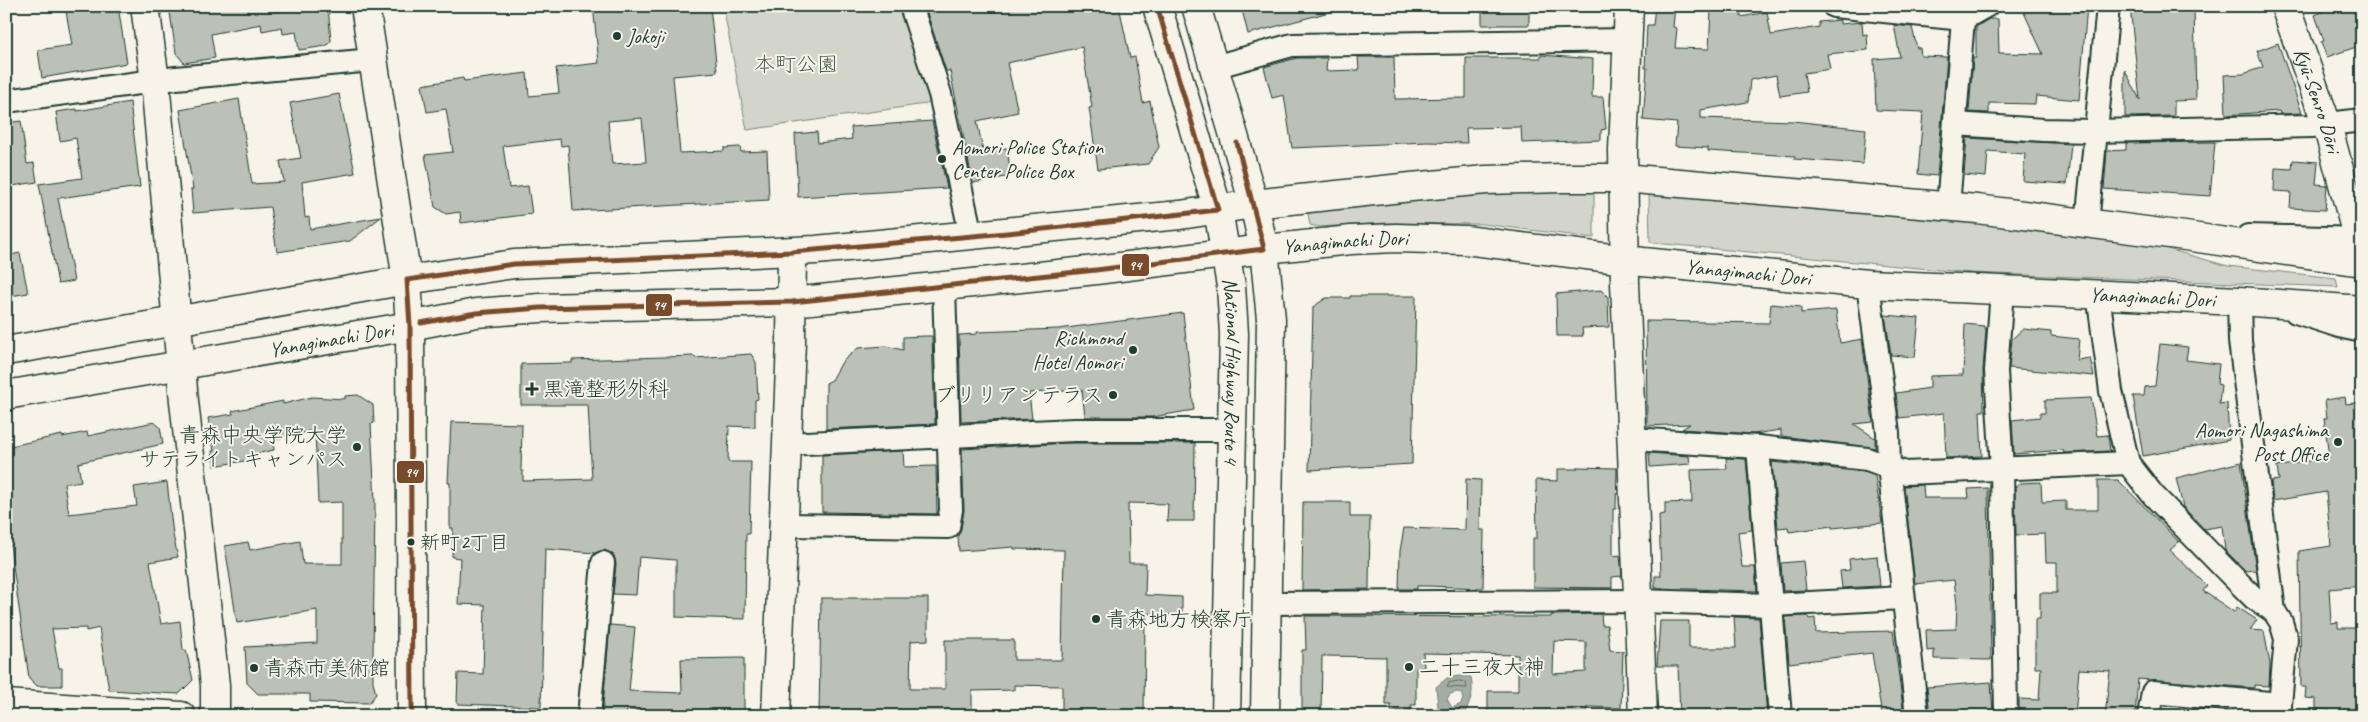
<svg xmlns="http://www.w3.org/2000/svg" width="2368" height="722" font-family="Caveat,'Klee One',sans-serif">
	<rect width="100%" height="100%" fill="#f7f3e8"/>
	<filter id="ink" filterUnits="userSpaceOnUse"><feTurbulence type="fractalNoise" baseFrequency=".02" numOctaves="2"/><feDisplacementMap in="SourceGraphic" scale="10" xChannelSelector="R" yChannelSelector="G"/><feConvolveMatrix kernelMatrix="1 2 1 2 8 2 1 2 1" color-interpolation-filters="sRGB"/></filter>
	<g filter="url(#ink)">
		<g fill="#d3d5ca" stroke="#79897f">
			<polygon points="723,6 900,6 932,103 747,130"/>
			<polygon points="1594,189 1594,238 1482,224 1387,223 1318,227 1310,225 1308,213 1453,193"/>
			<polygon points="1649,194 2044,227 2157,246 2228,266 2336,278 2338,287 1972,273 1654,243 1650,241"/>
		</g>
		<path fill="#a4ada3" stroke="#6f8077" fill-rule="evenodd" d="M1459,676l12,1c3,16 0,25 -8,39h-24l-3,-29 11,-9zM1457,692l4,1 2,6 -2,5 -9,4 -5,-9 3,-5z"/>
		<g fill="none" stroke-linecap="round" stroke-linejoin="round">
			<polygon stroke="#546a60" stroke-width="1" points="1459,681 1466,682 1467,688 1447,687 1449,683"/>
		</g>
		<g fill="#bbc1b6" stroke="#1f3d34" fill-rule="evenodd">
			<polygon points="65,6 118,6 127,63 42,78 38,50 72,45"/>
			<polygon points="169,6 274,6 275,12 310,6 328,6 331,41 326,46 299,50 296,32 283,34 282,27 262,31 261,24 211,34 215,58 184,63 176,53"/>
			<path d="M593,6h117l7,66 -44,4 7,77 44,-2v-3l16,-1 1,5 26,-1 2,49 -196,11 -5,-66 -7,1 -1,-7 -57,7 6,42 19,-2 4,28 -71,9 -1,-11 -14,2 -11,-7 -10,-52 28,-3 -7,-43 -19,3 -5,-27 41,-7 1,3 63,-8 2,23 30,-3 -3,-25 43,-5zM642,118l4,44 -34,2 -4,-43z"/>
			<polygon points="939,6 998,6 998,10 1016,6 1119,6 1130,58 1135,57 1143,103 1150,101 1159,147 1148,164 1098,169 1089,108 1092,107 1082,47 1007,63 1018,112 977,121 983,151 1007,148 1011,176 973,183 950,71 946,71 926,10"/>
			<polygon points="1241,6 1332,6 1333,11 1248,34"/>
			<rect x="1482" y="6" width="47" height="19"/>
			<polygon points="1655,6 1675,6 1673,27 1677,28 1675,48 1709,49 1711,10 1741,12 1741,17 1767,12 1771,35 1819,27 1819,22 1840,20 1840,24 1862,22 1863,35 1867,34 1868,50 1827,54 1830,69 1804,73 1807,92 1780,96 1776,75 1750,80 1748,102 1701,110 1701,118 1793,121 1866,129 1863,164 1794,159 1795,156 1708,151 1708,148 1675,146 1677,123 1643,120 1647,68 1645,68 1647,25 1653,25"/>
			<polygon points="2021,6 2087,6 2079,100 2036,96 2035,104 1989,103 1989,113 1969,112 1973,58 1976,58 1976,27 1989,19 1998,19 1999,53 2043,54"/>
			<polygon points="2130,6 2153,6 2153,8 2194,6 2196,100 2174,101 2174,116 2125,117 2125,70 2140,100"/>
			<polygon points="2320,6 2352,6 2358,25 2362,23 2362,45 2327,57 2321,42 2324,41 2315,15 2322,12"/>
			<polygon points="1894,25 1912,27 1917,48 1920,48 1921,56 1947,57 1937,176 1918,174 1923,112 1876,110 1874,59 1900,57"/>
			<polygon points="2278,43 2302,113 2280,114 2279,111 2226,115 2224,75 2243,74 2263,67 2257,51"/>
			<polygon points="1541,55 1593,59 1592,97 1603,97 1606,129 1601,130 1601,140 1522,143 1521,127 1466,128 1467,143 1427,142 1292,148 1284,95 1272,98 1264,67 1297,58 1327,58 1326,71 1359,70 1358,57 1394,57 1395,99 1466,98 1466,58 1541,58"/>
			<polygon points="339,94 355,173 302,182 305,218 309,217 310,229 381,217 350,241 277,252 270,207 193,213 191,189 193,189 180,110 239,99 252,184 284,182 280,161 301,158 290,103"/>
			<polygon points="130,102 140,187 58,198 74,281 58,284 39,184 82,178 76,138 60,141 56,112 77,109 77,111"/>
			<polygon points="21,121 27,164 34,163 37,182 6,187 6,123"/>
			<polygon points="932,121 947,188 798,197 795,134 817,132 818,143 852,139 851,127"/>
			<polygon points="1967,138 2071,144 2067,184 2023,181 2025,154 1988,151 1986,177 1964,175"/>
			<polygon points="2215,142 2210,196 2104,189 2107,151 2126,150 2126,143"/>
			<polygon points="2293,160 2318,162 2316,184 2327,185 2325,210 2290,208 2291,192 2274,191 2275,168 2292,169"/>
			<polygon points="20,253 28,293 11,296 6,269 6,256"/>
			<polygon points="1601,290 1608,297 1609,327 1582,328 1583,336 1557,336 1556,294"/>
			<polygon points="1350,296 1416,296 1412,464 1309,470 1313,307 1326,298 1350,298"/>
			<polygon points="1771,304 1801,307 1801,313 1836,310 1840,343 1862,339 1873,422 1854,424 1875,438 1875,448 1781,436 1781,430 1753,434 1682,429 1690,424 1647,426 1646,321 1769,323"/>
			<polygon points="1183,313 1194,410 1152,417 1085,417 1082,390 1029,393 1032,419 961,422 959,335 977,334 977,332 1058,329"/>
			<polygon points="1885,315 1919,318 1915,357 1891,355"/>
			<polygon points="1965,324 1984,326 1986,330 1983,370 1984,411 1980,411 1982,456 1946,458 1944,413 1899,418 1896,393 1930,388 1930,376 1963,375"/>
			<polygon points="2023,329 2051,332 2051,336 2079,339 2077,360 2090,358 2094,376 2009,368 2012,339"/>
			<polygon points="925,336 932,336 935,424 826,429 826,383 832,380 842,362 858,348 886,346 903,350 903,337"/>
			<polygon points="2160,344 2188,347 2186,360 2219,364 2217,384 2221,385 2219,404 2227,403 2229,440 2143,456 2133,396 2144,396 2145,387 2155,386"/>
			<polygon points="751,354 756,362 758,399 755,400 755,427 729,426 728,462 751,462 749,534 746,534 745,619 676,617 676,560 639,557 636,595 613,594 616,564 614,555 604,550 595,553 545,549 541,707 457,704 458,673 483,674 485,605 458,604 460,558 452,557 453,528 450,528 450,483 448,483 451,422 522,424 521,471 523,471 523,481 592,479 588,405 521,405 521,364 572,363 572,360 694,356 695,358"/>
			<polygon points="358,395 373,405 374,423 371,424 375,502 373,657 373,682 376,694 369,703 310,702 310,694 258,694 247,683 245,647 317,643 317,610 237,623 225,546 248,542 250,550 300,541 303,564 342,564 342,502 318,503 315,430 273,440 274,450 255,454 256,459 214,466 212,451 214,451 208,418 233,414 232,411 283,401 283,404 312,397 345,399 345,396"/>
			<polygon points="2345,397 2346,404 2362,402 2362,586 2329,589 2331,623 2338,622 2338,628 2362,628 2362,716 2328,716 2329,710 2316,709 2316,699 2305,698 2306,687 2301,687 2299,551 2331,546 2326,492 2273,501 2271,481 2279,480 2277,467 2329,457 2324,418 2327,418 2325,400"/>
			<polygon points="2091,398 2097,436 2108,435 2110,451 2064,453 2063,450 2014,454 2012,420 2040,417 2040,413 2045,413 2045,400"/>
			<polygon points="154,422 160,427 163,444 78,463 81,481 64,484 69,514 137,506 134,487 167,482 173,535 178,557 150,562 161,624 180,621 183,650 186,650 193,680 179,694 109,690 99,628 86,631 86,628 52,629 59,668 62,668 62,686 37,686 29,678 6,517 6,447 62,435 62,437 87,432 88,436"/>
			<polygon points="1067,443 1195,443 1194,521 1167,521 1168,504 1128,503 1129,563 1146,563 1145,595 1182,597 1182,615 1145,614 1144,716 1062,716 1062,686 1014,685 1014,690 972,691 972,716 819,716 821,598 928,598 928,640 911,641 910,689 945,689 945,640 1014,640 1014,660 1062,660 1064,550 1014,549 1014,547 959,551 958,536 961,529 964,510 962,449"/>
			<polygon points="903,451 904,467 936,466 937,514 822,512 822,455"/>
			<polygon points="1649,453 1689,456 1690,464 1650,467"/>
			<polygon points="1726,458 1746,459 1752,530 1738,532 1742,567 1755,567 1757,591 1655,588 1655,576 1661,576 1659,515 1665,514 1665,503 1692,502 1691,470 1727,469"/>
			<polygon points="1772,462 1864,472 1875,476 1882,523 1832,528 1832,526 1789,532 1788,527 1778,528"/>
			<polygon points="2241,462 2256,570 2246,571 2225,550 2222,526 2204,529 2183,507 2176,478"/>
			<polygon points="1577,467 1617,468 1616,509 1613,509 1613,556 1620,555 1622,576 1612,577 1612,588 1533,587 1533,538 1537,538 1536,480 1558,481 1558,469 1577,469"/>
			<polygon points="1466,479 1481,480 1480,530 1484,530 1483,588 1427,586 1417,586 1417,589 1399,589 1400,551 1404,528 1465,530"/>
			<polygon points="2098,480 2118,480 2179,542 2170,550 2207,586 2203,591 2234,612 2237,607 2257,620 2250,630 2264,631 2270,664 2269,686 2254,685 2254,688 2138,679 2135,716 2105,716 2110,671 2079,669 2075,716 2019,716 2019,699 2039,700 2041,668 2035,668 2035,619 2040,619 2040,593 2057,593 2057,562 2046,562 2045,534 2016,535 2015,487 2020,483 2041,482 2042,502 2066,501 2066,510 2098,510"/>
			<polygon points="1923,485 1924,498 1969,498 1968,489 1988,488 1991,660 1934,659 1934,650 1927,651 1926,630 1956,629 1957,605 1954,580 1915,584 1904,486"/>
			<polygon points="1303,502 1350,502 1350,517 1370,517 1369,589 1302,590"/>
			<polygon points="1877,556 1880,586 1842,588 1840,571 1850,570 1849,559"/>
			<polygon points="1803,561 1806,590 1783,591 1781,563"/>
			<path d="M1601,614l1,11h5l3,25 13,1 -2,57 -34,-1v9h-99v-25h30v-36l-95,-2 1,15 -8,1v36h-5v6h-20v-6h-5v-48l-64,-1 -1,60h-19v-66h4l-1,-34 236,1h10v-2zM1554,641l32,1v30l-33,2z"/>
			<polygon points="1808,616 1809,619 1815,618 1816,633 1893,631 1904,716 1882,716 1872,653 1789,663 1785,617"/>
			<polygon points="1734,617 1759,618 1767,716 1680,716 1678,666 1657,666 1660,621 1689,621 1689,648 1736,648"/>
			<polygon points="610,625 635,627 629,691 682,693 681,659 744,658 744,716 682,716 682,712 627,710 626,716 602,716"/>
			<polygon points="1991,682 1993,714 1930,716 1927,687"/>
		</g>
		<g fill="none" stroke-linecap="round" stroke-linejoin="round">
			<defs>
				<g id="street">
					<polyline points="911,6 940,94 971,235"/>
					<polyline points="1834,6 1963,19 1986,6"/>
					<polyline points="1214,67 1292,45 1627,40"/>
					<polyline points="6,101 176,78 373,60"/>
					<polyline points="1955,124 2043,130 2096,131 2312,126 2362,120"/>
					<polyline points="1948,207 1963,19 1956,6"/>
					<polyline points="2087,224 2108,6"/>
					<polyline points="2248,236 2362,239"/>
					<polyline points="1868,284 1888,432 1889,466 1917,716"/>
					<polyline points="2002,290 1996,371 2002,469 2006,716"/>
					<polyline points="2098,294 2111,391 2128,463 2153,495 2231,575 2254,598 2274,611"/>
					<polyline points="2239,301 2240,341 2274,611 2281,622 2286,639 2279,716"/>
					<polyline points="2296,312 2339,326 2362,331"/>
					<polyline points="1632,439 1758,447 1867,459 1905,473 2128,463"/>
					<polyline points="786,444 1074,430 1232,430"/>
					<polyline points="1758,447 1780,716"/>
					<polyline points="784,525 948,527 951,510 944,287"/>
					<polyline points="1266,603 1638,601 1771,605 1903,598"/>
					<polyline points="589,716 603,563"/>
					<polyline points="2149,716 2153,692 2280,704"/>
				</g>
				<g id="secondary">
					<polyline points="145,6 155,81 184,401 215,685 215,716"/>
					<polyline points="365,6 407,280 514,264 816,250 1180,215 1254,204 1411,187 1486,180 1562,178 1623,178 1977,209 2185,236 2362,262"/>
					<polyline points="1629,6 1623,150 1625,283 1643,716"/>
					<path id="s1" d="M2285,6l42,119 35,129"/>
					<path id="s2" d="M410,326l66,-13 64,-5 252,-6 304,-32 168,-21 87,-9 45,-2 69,2 178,22 225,22 371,17 123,9"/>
					<polyline points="6,704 181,716"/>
					<polyline points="776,716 791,342 792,252"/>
				</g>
				<g id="primary">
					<polyline points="6,351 407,280 410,326 412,716"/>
					<path id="s3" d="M6,395l404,-69"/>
				</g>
				<g id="highway">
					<path id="s4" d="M1157,6l61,204 13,76 3,48 -8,382"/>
					<polyline points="1196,6 1254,204 1264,249 1271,319 1265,716"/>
				</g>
			</defs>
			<use href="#street" stroke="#1f3d34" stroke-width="26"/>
			<use href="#secondary" stroke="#1f3d34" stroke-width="31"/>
			<use href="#primary" stroke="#1f3d34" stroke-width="31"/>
			<use href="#highway" stroke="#1f3d34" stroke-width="31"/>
			<use href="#street" stroke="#f7f3e8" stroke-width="22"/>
			<use href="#secondary" stroke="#f7f3e8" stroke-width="28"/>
			<use href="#primary" stroke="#f7f3e8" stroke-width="28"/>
			<use href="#highway" stroke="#f7f3e8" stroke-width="28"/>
			<defs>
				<g id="bus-1">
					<polyline points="421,323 476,313 540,308 792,302 1096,270 1264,249 1237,143"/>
					<polyline points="412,716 410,326 407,280 514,264 792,252 1007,233 1218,210 1157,6"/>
				</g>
			</defs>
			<use href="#bus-1" stroke="#f7f3e8" stroke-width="9"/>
			<use href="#bus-1" stroke="#7a4b2a" stroke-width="5"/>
		</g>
	</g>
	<g fill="#1f3d34" stroke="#f7f3e8" stroke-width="2">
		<circle cx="617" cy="36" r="5"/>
		<circle cx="942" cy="159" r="5"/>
		<circle cx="1133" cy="350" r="5"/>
		<path d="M529.5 381.5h5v5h5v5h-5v5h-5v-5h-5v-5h5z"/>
		<circle cx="1113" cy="395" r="5"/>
		<circle cx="2338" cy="442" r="5"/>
		<circle cx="357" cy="447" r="5"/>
		<circle cx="411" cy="542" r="4.5"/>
		<circle cx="1096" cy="619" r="5"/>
		<circle cx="1409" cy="667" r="5"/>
		<circle cx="254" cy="668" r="5"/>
	</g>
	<g text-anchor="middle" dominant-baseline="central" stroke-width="4" stroke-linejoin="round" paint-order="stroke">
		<g font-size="20" fill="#1f3d34" stroke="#f7f3e8" text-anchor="start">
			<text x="420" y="542">新町2丁目</text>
		</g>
		<g font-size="21" fill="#1f3d34" stroke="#f7f3e8" text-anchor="start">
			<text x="627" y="36">Jokoji</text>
			<text x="952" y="147">Aomori Police Station<tspan x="952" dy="24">Center Police Box</tspan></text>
			<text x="1123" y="338" text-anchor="end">Richmond<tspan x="1123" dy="24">Hotel Aomori</tspan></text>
			<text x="543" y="389">黒滝整形外科</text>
			<text x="1103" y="395" text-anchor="end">ブリリアンテラス</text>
			<text x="2328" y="430" text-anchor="end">Aomori Nagashima<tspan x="2328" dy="24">Post Office</tspan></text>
			<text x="347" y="435" text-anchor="end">青森中央学院大学<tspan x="347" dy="24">サテライトキャンパス</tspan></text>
			<text x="1106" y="619">青森地方検察庁</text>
			<text x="1419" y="667">二十三夜大神</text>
			<text x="264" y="668">青森市美術館</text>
		</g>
		<g font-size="21" fill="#435b52" stroke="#f7f3e8">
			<text x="796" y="64">本町公園</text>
		</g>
		<g font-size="21" fill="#1f3d34" stroke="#f7f3e8">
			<text stroke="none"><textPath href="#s1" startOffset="100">Kyū-Senro Dōri</textPath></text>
			<text stroke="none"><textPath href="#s2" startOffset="940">Yanagimachi Dori</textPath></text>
			<text stroke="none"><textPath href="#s2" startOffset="1345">Yanagimachi Dori</textPath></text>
			<text stroke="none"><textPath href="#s2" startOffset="1750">Yanagimachi Dori</textPath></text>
			<text stroke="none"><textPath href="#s3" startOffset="330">Yanagimachi Dori</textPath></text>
			<text stroke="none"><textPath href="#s4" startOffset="375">National Highway Route 4</textPath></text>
		</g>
	</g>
	<g stroke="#f7f3e8" stroke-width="2">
		<rect x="1121" y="253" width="29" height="24" rx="5" fill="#7a4b2a"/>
		<rect x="645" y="293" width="28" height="24" rx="5" fill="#7a4b2a"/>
		<rect x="396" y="460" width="29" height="24" rx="5" fill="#7a4b2a"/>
	</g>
	<g font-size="14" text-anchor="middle" font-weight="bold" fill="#fff">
		<text x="1135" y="270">94</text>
		<text x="659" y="310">94</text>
		<text x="411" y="477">94</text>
	</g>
	<rect width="2368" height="722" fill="none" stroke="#f7f3e8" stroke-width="25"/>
	<rect x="12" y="12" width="2343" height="697" fill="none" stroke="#1f3d34" stroke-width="2" filter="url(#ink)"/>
</svg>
